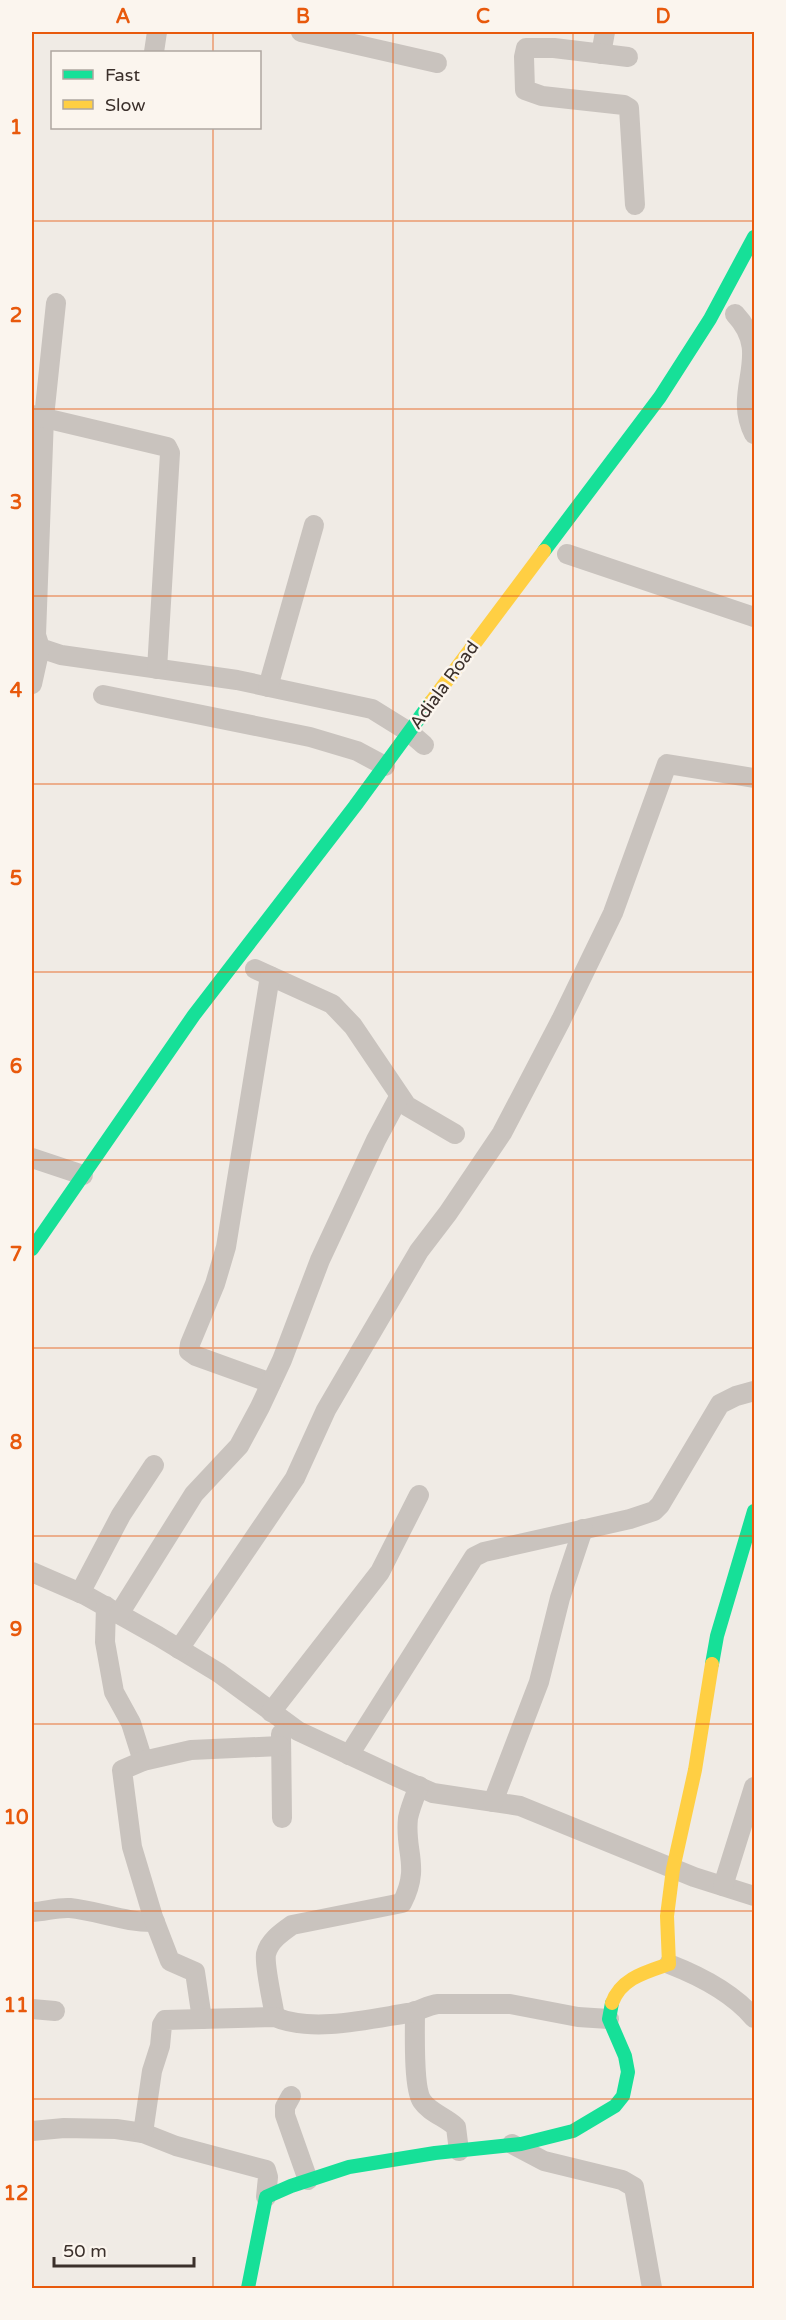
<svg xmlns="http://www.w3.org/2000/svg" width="786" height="2320" font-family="'Varela Round',sans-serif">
	<rect width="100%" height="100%" fill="#f0ebe5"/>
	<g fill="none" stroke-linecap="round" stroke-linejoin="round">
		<g stroke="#c9c3be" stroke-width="20">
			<polyline points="301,32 437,63"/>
			<polyline points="154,52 157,32"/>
			<polyline points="601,54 605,32"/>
			<polyline points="628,57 554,48 526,48 524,57 525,90 542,96 624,105 629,108 635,205"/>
			<polyline points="56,303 44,417 36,635 40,648 61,655 237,680 372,709 409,732 424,745"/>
			<path d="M735,314c39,41 -4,75 19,120"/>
			<polyline points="32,415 167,447 170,453 157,669"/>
			<polyline points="567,554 754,617"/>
			<polyline points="32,684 40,648"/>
			<polyline points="268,687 314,525"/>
			<polyline points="103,695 310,737 357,751 385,766"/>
			<polyline points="255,969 332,1004 353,1026 407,1106 455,1134"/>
			<polyline points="270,976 226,1247 215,1284 190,1344 189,1351 196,1356 271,1383"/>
			<polyline points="32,1158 83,1175"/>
			<polyline points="32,1572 85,1595 158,1636 219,1673 298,1731 399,1778 433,1793 520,1806 694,1877 754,1896"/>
			<polyline points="80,1593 121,1515 154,1465"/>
			<polyline points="106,1606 105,1642 114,1692 131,1723 143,1761"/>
			<polyline points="119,1614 194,1494 239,1446 260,1407 282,1360 320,1260 376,1140 399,1097"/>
			<polyline points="179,1649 295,1478 326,1410 419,1251 448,1213 502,1133 561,1020 613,913 667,764 754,778"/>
			<polyline points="271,1712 380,1572 419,1495"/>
			<polyline points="281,1734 282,1818"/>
			<polyline points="349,1755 474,1557 484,1552 630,1519 654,1511 660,1505 720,1404 736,1396 754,1391"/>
			<polyline points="493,1802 539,1682 560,1598 583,1529"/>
			<polyline points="723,1886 754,1787"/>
			<path d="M32,1912c12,0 25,-5 38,-4 29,3 56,15 85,14"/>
			<path d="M669,1964c31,12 63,28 85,54"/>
			<polyline points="32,2009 55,2011"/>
			<path d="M415,2011c0,19 -2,77 7,90 8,12 24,16 34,26l3,24"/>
			<path d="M275,2017c-2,-14 -11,-51 -9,-63 3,-13 16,-22 26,-29l110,-22c19,-37 2,-51 6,-85 2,-10 7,-22 11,-32"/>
			<polyline points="202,2019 195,1972 170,1961 153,1917 132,1847 122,1770 143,1761 191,1750 280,1746"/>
			<polyline points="291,2096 285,2107 285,2115 308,2180"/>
			<polyline points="32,2131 64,2128 116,2129 143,2133 176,2146 266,2170 268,2177 266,2197"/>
			<path d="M143,2133l9,-62 8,-25 2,-21 3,-5 110,-3c37,16 95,2 133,-4 10,-1 19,-8 30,-9h72l68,13 31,2"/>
			<polyline points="512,2144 544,2161 622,2180 634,2187 652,2288"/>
		</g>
		<g stroke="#16e098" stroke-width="14">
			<polyline points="544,551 660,397 710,319 754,237"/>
			<polyline points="32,1249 194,1015 355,806 431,702"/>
			<polyline points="712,1664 717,1636 754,1511"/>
			<polyline points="248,2288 266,2197 291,2186 349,2167 435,2153 521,2144 573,2131 615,2106 623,2096 628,2072 625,2056 609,2019 612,2003"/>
		</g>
		<g stroke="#ffcf43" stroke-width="14">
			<polyline points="431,702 544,551"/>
			<path d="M612,2003c9,-25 34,-31 57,-39l-2,-48 6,-47 22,-99 17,-106"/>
		</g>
	</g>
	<path fill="none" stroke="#e8590c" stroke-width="1.5" stroke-opacity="0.55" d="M213,32v20M393,32v2256M573,32v2256M213,128v2160M32,221h722M32,409h722M32,596h722M32,784h722M32,972h722M32,1160h722M32,1348h722M32,1536h722M32,1724h722M32,1911h722M32,2099h722"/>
	<g text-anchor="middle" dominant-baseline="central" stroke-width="5" stroke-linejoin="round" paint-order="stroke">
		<g font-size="18" fill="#3b302b" stroke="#fbf5ee">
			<text transform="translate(444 685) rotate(-54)">Adiala Road</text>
		</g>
	</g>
	<rect width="786" height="2320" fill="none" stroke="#fbf5ee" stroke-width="66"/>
	<rect x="51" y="51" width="210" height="78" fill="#fbf5ee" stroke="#aea6a0" stroke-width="1.5"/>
	<rect x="63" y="70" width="30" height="9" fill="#16e098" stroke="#aea6a0" stroke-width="1.5"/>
	<text x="105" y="81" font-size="18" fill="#3b302b">Fast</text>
	<rect x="63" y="100" width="30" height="9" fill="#ffcf43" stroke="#aea6a0" stroke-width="1.5"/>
	<text x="105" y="111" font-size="18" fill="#3b302b">Slow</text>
	<path d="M54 2257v9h140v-9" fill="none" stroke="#3b302b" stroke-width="3"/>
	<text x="63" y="2257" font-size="18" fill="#3b302b" stroke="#fbf5ee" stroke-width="4.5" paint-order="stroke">50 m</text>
	<rect x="33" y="33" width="720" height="2254" fill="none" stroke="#e8590c" stroke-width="2"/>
	<g font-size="20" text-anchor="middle" font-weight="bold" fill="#e8590c">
		<text x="123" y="23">A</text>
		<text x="303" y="23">B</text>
		<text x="483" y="23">C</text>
		<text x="663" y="23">D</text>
		<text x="16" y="134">1</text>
		<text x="16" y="322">2</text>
		<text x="16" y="509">3</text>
		<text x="16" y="697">4</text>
		<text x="16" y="885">5</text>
		<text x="16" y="1073">6</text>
		<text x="16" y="1261">7</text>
		<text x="16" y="1449">8</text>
		<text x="16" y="1636">9</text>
		<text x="16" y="1824">10</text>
		<text x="16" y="2012">11</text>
		<text x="16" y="2200">12</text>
	</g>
</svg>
